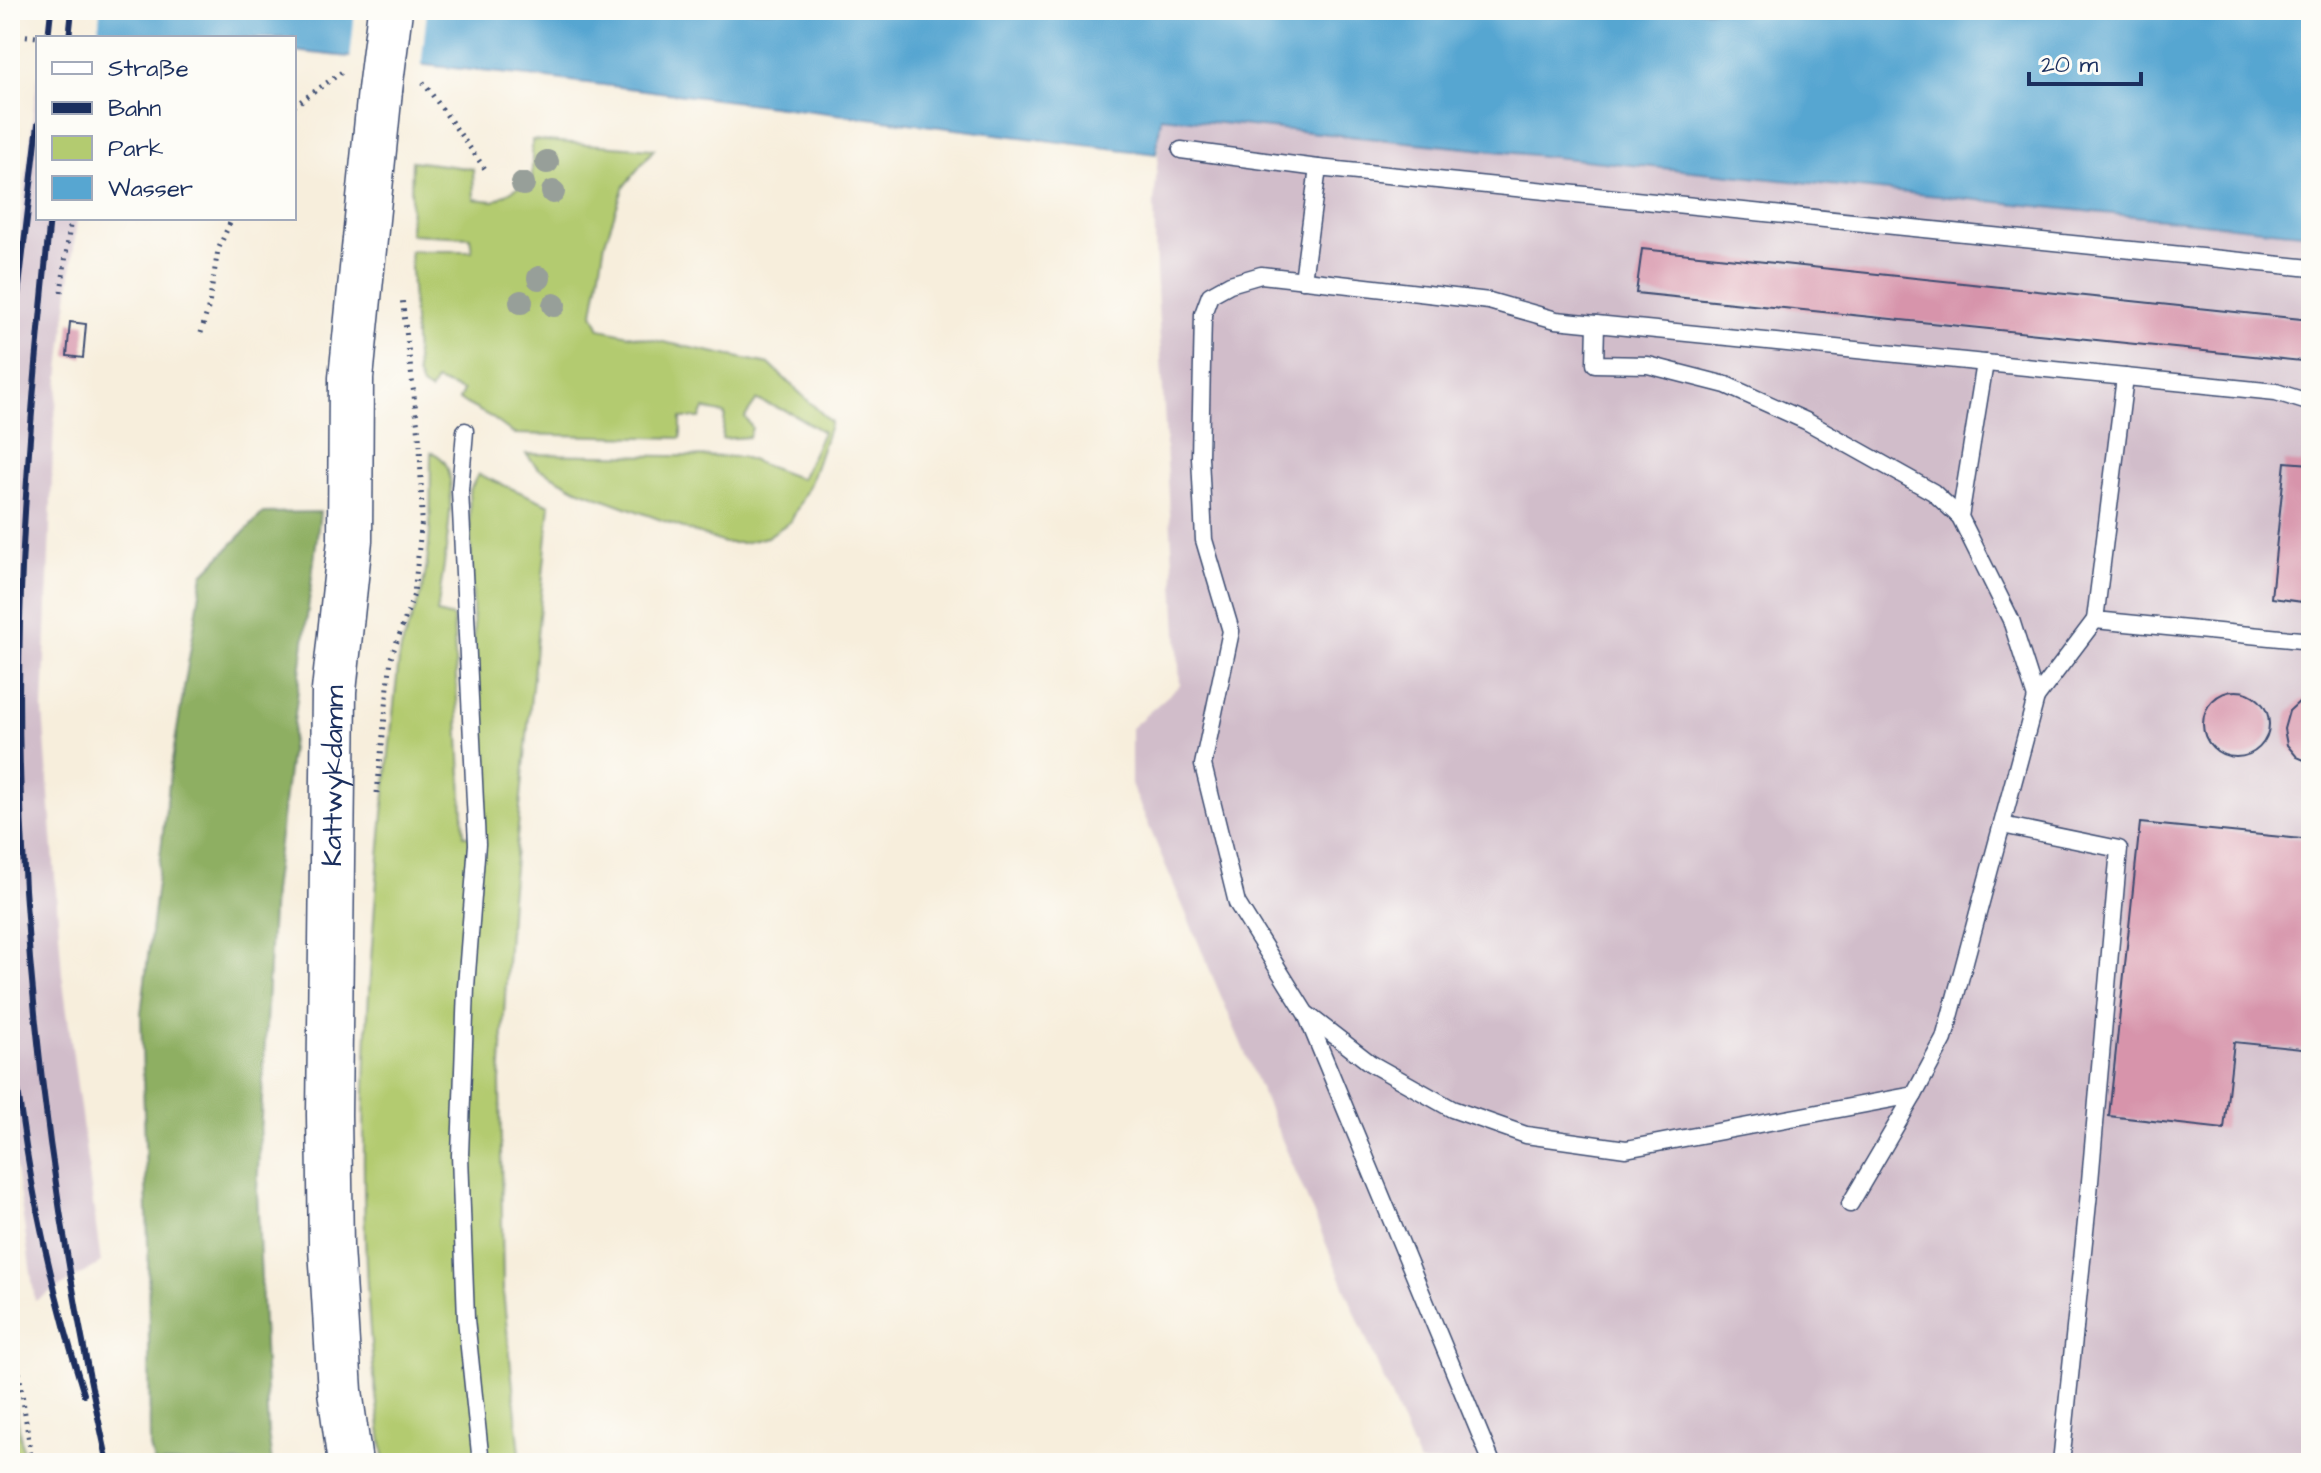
<svg xmlns="http://www.w3.org/2000/svg" width="2321" height="1473" font-family="'Architects Daughter',sans-serif">
	<rect width="100%" height="100%" fill="#fdfcf7"/>
	<filter id="ink" filterUnits="userSpaceOnUse"><feTurbulence type="fractalNoise" baseFrequency=".0125" numOctaves="2"/><feDisplacementMap in="SourceGraphic" scale="16" xChannelSelector="R" yChannelSelector="G"/><feConvolveMatrix kernelMatrix="1 2 1 2 8 2 1 2 1" color-interpolation-filters="sRGB"/></filter>
	<filter id="wash" filterUnits="userSpaceOnUse"><feTurbulence type="fractalNoise" baseFrequency=".006" numOctaves="4" result="noise"/><feDisplacementMap in="SourceGraphic" scale="32" xChannelSelector="R" yChannelSelector="G"/><feGaussianBlur stdDeviation="1.8" result="paint"/><feColorMatrix in="noise" values="0 0 0 0 0 0 0 0 0 0 0 0 0 0 0 0 0 1.4 0 .05"/><feComposite in="paint" operator="in"/></filter>
	<g filter="url(#wash)">
		<rect width="100%" height="100%" fill="#f7eedc"/>
		<g fill="#d1bdca">
			<polygon points="38,72 38,218 77,218 54,424 43,710 62,974 101,1263 35,1301 10,1126 10,320"/>
			<polygon points="1161,117 2311,234 2311,1463 1419,1463 1131,784 1131,728 1180,685 1156,273 1154,204"/>
		</g>
		<g fill="#b3cb70" stroke="#677d67" stroke-width="2">
			<polygon points="532,140 654,149 624,186 605,242 593,313 600,329 769,364 831,422 810,483 791,521 767,537 743,543 724,543 577,489 538,468 526,454 742,457 801,479 823,432 791,413 757,400 745,417 752,428 749,437 722,439 725,414 704,409 700,418 681,418 681,438 514,434 491,417 459,400 463,391 436,381 430,391 422,386 417,374 410,251 472,251 470,237 410,234 412,161 473,169 474,199 494,201 532,179"/>
			<path d="M431,452c8,3 14,8 17,17 9,25 -7,113 -11,144l16,4 11,219 17,-1 -12,-343 9,-18 72,31 -39,393 -11,183 3,210 18,172h-136c-41,-265 -15,-539 14,-804 3,-23 19,-50 24,-74 10,-43 7,-90 8,-133z"/>
			<polygon points="10,1374 25,1463 10,1463"/>
		</g>
		<polygon fill="#8eaf62" stroke="#546f60" stroke-width="2" points="320,512 273,892 257,1191 268,1433 272,1463 154,1463 150,1447 148,1244 141,1014 171,767 203,574 263,513"/>
		<polygon fill="#57a6d1" stroke="#396a98" stroke-width="2" points="10,10 2311,10 2311,234 1161,117 1156,154 547,78 294,51 294,38 165,38 10,22"/>
		<g fill="#f7eedc">
			<polygon points="10,10 100,10 98,35 10,26"/>
			<polygon points="355,10 427,10 421,68 350,61"/>
		</g>
		<g id="blocks">
			<g fill="#d794ab">
				<polygon points="1642,249 2311,320 2311,362 1636,293"/>
				<polygon points="70,322 86,324 83,358 67,356"/>
				<polygon points="2285,462 2311,464 2311,603 2271,598"/>
				<circle cx="2236" cy="724" r="33"/>
				<polygon points="2311,697 2311,763 2297,757 2287,745 2284,729 2289,711 2301,700"/>
				<polygon points="2140,823 2311,840 2311,1050 2234,1042 2224,1129 2109,1116"/>
			</g>
		</g>
	</g>
	<g filter="url(#ink)">
		<use href="#blocks" fill-opacity="0" stroke="#3c4c71" stroke-width="2"/>
		<g fill="none" stroke-linecap="round" stroke-linejoin="round">
			<defs>
				<g id="lane">
					<polyline points="1181,150 1318,168"/>
					<polyline points="1303,280 1318,168 2311,268"/>
					<polyline points="1596,324 1595,364 1648,365 1726,385 1806,421 1933,492 1960,517"/>
					<polyline points="1985,363 1960,517 2011,620 2036,698 2095,620"/>
					<polyline points="2125,377 2095,620 2311,641"/>
					<polyline points="465,431 460,490 477,844 466,987 460,1155 466,1319 481,1463"/>
					<polyline points="2002,825 2119,849 2089,1193 2061,1463"/>
					<polyline points="1308,1015 1370,1063 1452,1109 1526,1135 1626,1149 1914,1095 1944,1039 2036,698"/>
					<polyline points="1850,1204 1914,1095"/>
					<polyline points="1492,1463 1306,1014 1237,903 1203,765 1231,631 1204,540 1200,457 1203,314 1210,295 1230,284 1261,275 1489,301 1556,320 2276,392 2311,403"/>
				</g>
				<g id="secondary">
					<path id="s1" d="M350,1463l-10,-72 -9,-143 -2,-133 5,-424 16,-151 1,-162 29,-288"/>
				</g>
			</defs>
			<use href="#lane" stroke="#3c4c71" stroke-width="19"/>
			<use href="#secondary" stroke="#3c4c71" stroke-width="47"/>
			<g stroke="#3c4c71" stroke-width="5" stroke-dasharray="2 6" stroke-linecap="butt">
				<polyline points="10,34 46,38"/>
				<polyline points="10,69 13,45"/>
				<polyline points="423,82 488,173"/>
				<polyline points="294,106 342,72"/>
				<polyline points="61,292 71,218"/>
				<polyline points="201,333 209,305 218,250 232,218"/>
				<polyline points="377,793 391,658 414,594 422,519 420,444 402,298"/>
				<polyline points="10,1309 32,1463"/>
			</g>
			<use href="#lane" stroke="#fff" stroke-width="16"/>
			<use href="#secondary" stroke="#fff" stroke-width="44"/>
			<g stroke="#1b2f5e" stroke-width="6">
				<polyline points="48,38 51,10"/>
				<polyline points="69,38 72,10"/>
				<path d="M50,218c-14,134 -26,267 -30,402 -7,283 26,567 88,843"/>
				<polyline points="10,364 38,124"/>
				<path d="M10,1010c10,130 35,260 74,384"/>
			</g>
			<defs>
				<polyline id="secondary-bridge" points="380,90 390,10"/>
			</defs>
			<use href="#secondary-bridge" stroke="#3c4c71" stroke-width="47" stroke-linecap="butt"/>
			<polyline stroke="#3c4c71" stroke-width="5" stroke-dasharray="2 6" stroke-linecap="butt" points="13,45 17,10"/>
			<use href="#secondary-bridge" stroke="#fff" stroke-width="44"/>
		</g>
		<g fill="#979f99">
			<circle cx="547" cy="162" r="12"/>
			<circle cx="523" cy="184" r="12"/>
			<circle cx="553" cy="192" r="12"/>
			<circle cx="539" cy="278" r="12"/>
			<circle cx="521" cy="302" r="12"/>
			<circle cx="554" cy="305" r="12"/>
		</g>
	</g>
	<g text-anchor="middle" dominant-baseline="central" stroke-width="7" stroke-linejoin="round" paint-order="stroke">
		<g font-size="28" fill="#1b2f5e" stroke="#fdfcf7">
			<text stroke="none"><textPath href="#s1" startOffset="688">Kattwykdamm</textPath></text>
		</g>
	</g>
	<rect width="2321" height="1473" fill="none" stroke="#fdfcf7" stroke-width="40"/>
	<rect x="36" y="36" width="260" height="184" fill="#fdfcf7" stroke="#a3aaba" stroke-width="2"/>
	<rect x="52" y="62" width="40" height="12" fill="#ffffff" stroke="#a3aaba" stroke-width="2"/>
	<text x="108" y="76" font-size="24" fill="#1b2f5e">Straße</text>
	<rect x="52" y="102" width="40" height="12" fill="#1b2f5e" stroke="#a3aaba" stroke-width="2"/>
	<text x="108" y="116" font-size="24" fill="#1b2f5e">Bahn</text>
	<rect x="52" y="136" width="40" height="24" fill="#b3cb70" stroke="#a3aaba" stroke-width="2"/>
	<text x="108" y="156" font-size="24" fill="#1b2f5e">Park</text>
	<rect x="52" y="176" width="40" height="24" fill="#57a6d1" stroke="#a3aaba" stroke-width="2"/>
	<text x="108" y="196" font-size="24" fill="#1b2f5e">Wasser</text>
	<path d="M2029 72v12h112v-12" fill="none" stroke="#1b2f5e" stroke-width="4"/>
	<text x="2041" y="72" font-size="24" fill="#1b2f5e" stroke="#fdfcf7" stroke-width="6" paint-order="stroke">20 m</text>
</svg>
